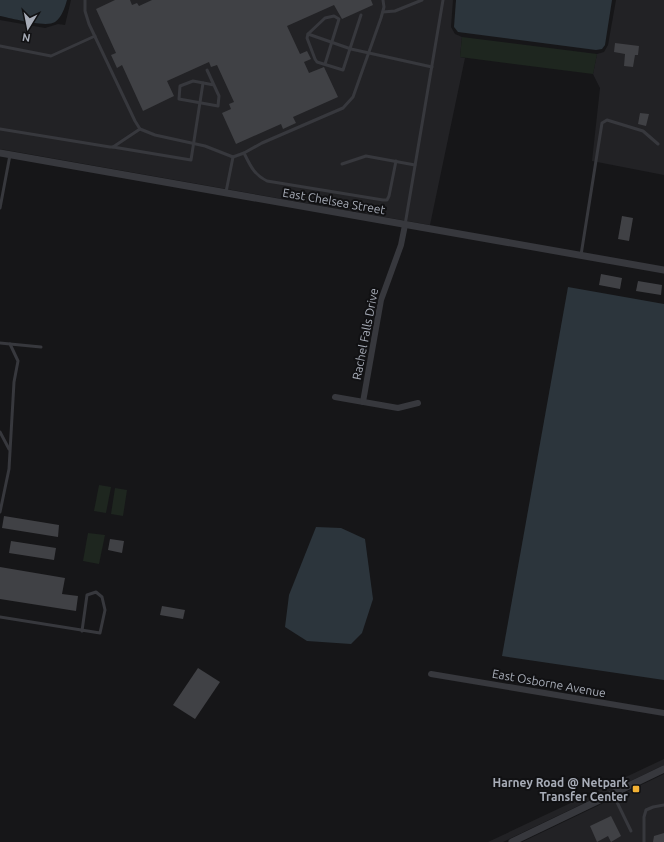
<svg xmlns="http://www.w3.org/2000/svg" width="664" height="842" font-family="Ubuntu,sans-serif">
	<rect width="100%" height="100%" fill="#161618"/>
	<g fill="#222225">
		<polygon points="71,0 453,0 451,27 455,34 462,37 460,57 465,58 430,225 0,149 0,20 45,28 58,24 65,25"/>
		<polygon points="616,0 664,0 664,175 592,161 600,88 593,74 597,54 604,52 608,45"/>
		<polygon points="664,759 664,765 503,842 488,842"/>
		<polygon points="664,774 664,842 522,842"/>
	</g>
	<g fill="#1e261f">
		<polygon points="462,37 597,54 593,74 460,57"/>
		<polygon points="99,485 111,487 106,513 94,511"/>
		<polygon points="115,488 127,490 123,516 111,514"/>
		<polygon points="88,533 105,535 99,564 83,561"/>
	</g>
	<g fill="#2c353c">
		<path d="M0,0h67c-2,7 -5,17 -12,22 -9,6 -44,-4 -55,-6z"/>
		<polygon points="456,0 612,0 605,45 602,49 596,50 458,32 454,27"/>
		<polygon points="568,287 664,304 664,680 502,656"/>
		<polygon points="316,527 341,528 365,539 373,599 362,633 351,644 307,641 285,627 289,595"/>
	</g>
	<g fill="#404145">
		<polygon points="115,0 130,0 132,5 137,3 139,6 152,0 371,0 373,5 342,19 334,5 287,26 300,54 307,51 311,59 304,62 309,73 324,67 338,97 293,117 296,123 283,129 281,124 236,144 222,113 231,109 229,104 234,102 217,65 211,67 209,62 167,81 174,96 143,111 122,65 117,68 111,55 116,53 96,9"/>
		<polygon points="615,43 639,46 638,55 635,55 633,67 624,66 625,54 614,52"/>
		<polygon points="640,113 649,114 646,126 638,124"/>
		<polygon points="622,216 633,218 629,241 618,239"/>
		<polygon points="601,274 622,278 620,289 599,285"/>
		<polygon points="638,281 662,285 661,295 636,291"/>
		<polygon points="4,516 59,525 58,537 2,528"/>
		<polygon points="110,539 124,541 122,553 108,550"/>
		<polygon points="11,541 56,548 54,560 9,553"/>
		<polygon points="0,567 65,578 62,594 78,596 76,611 0,599"/>
		<polygon points="162,606 185,610 183,619 160,615"/>
		<polygon points="198,668 220,682 195,719 173,705"/>
		<polygon points="611,816 621,836 611,842 608,836 597,842 590,826"/>
		<polygon points="664,833 664,842 653,842 654,836"/>
	</g>
	<g fill="none" stroke-linecap="round" stroke-linejoin="round">
		<g stroke="#37383d" stroke-width="3">
			<polyline points="85,0 85,11 89,24 135,121 140,129 155,135 205,146 233,157 244,153 262,143 343,108 353,97 381,18 384,7 383,0"/>
			<polyline points="383,12 395,11 422,0"/>
			<polyline points="308,34 351,49 432,67"/>
			<polyline points="0,46 51,56 95,36"/>
			<polyline points="325,64 339,19 334,16 325,18 308,34 307,38 315,59 317,62 343,70 361,15"/>
			<polyline points="207,70 219,96 218,106 179,99 180,86 193,81 214,85"/>
			<polyline points="0,129 110,147 113,147 140,129"/>
			<polyline points="113,147 191,160 203,83"/>
			<path d="M244,153c6,12 10,22 23,28l116,19h4l2,-4 7,-35"/>
			<polyline points="342,164 366,156 415,165"/>
			<polyline points="226,192 233,157"/>
			<polyline points="0,208 10,155"/>
			<polyline points="405,225 443,0"/>
			<polyline points="581,255 602,123 607,120 643,131 658,144"/>
			<polyline points="0,343 10,344 18,361 14,382 9,469 0,512"/>
			<polyline points="10,344 41,347"/>
			<polyline points="0,432 9,449"/>
			<polyline points="0,617 100,633 105,610 102,597 96,592 87,595 82,631"/>
			<polyline points="613,794 631,831"/>
			<polyline points="644,842 644,817 646,810 653,807 664,805"/>
		</g>
		<g stroke="#37383d" stroke-width="6">
			<polyline points="335,397 398,408 418,403"/>
			<polyline points="363,402 381,300 401,245 405,225"/>
			<polyline points="431,674 664,713"/>
		</g>
		<g stroke="#37383d" stroke-width="7">
			<polyline points="0,153 664,270"/>
			<polyline points="512,842 664,769"/>
		</g>
	</g>
	<rect fill="#f2b134" stroke="#111113" stroke-width="1.5" x="632" y="785" width="8" height="8" rx="2"/>
	<g text-anchor="middle" dominant-baseline="central" stroke-width="4" stroke-linejoin="round" paint-order="stroke">
		<g font-size="12" fill="#a8adb8" stroke="#111113">
			<text transform="translate(334 201) rotate(10)">East Chelsea Street</text>
			<text transform="translate(365 334) rotate(-79)">Rachel Falls Drive</text>
			<text transform="translate(549 683) rotate(10)">East Osborne Avenue</text>
		</g>
		<g font-size="12" font-weight="bold" fill="#a8adb8" stroke="#111113" text-anchor="end">
			<text x="628" y="782">Harney Road @ Netpark<tspan x="628" dy="14">Transfer Center</tspan></text>
		</g>
	</g>
	<g transform="translate(28 28) rotate(190)" stroke="#111113" stroke-width="3" paint-order="stroke">
	<path d="M0-3L7 15L0 10L-7 15Z" fill="#a8adb8"/>
	<text y="-6" font-size="11" font-weight="bold" text-anchor="middle" fill="#a8adb8">N</text>
	</g>
</svg>
